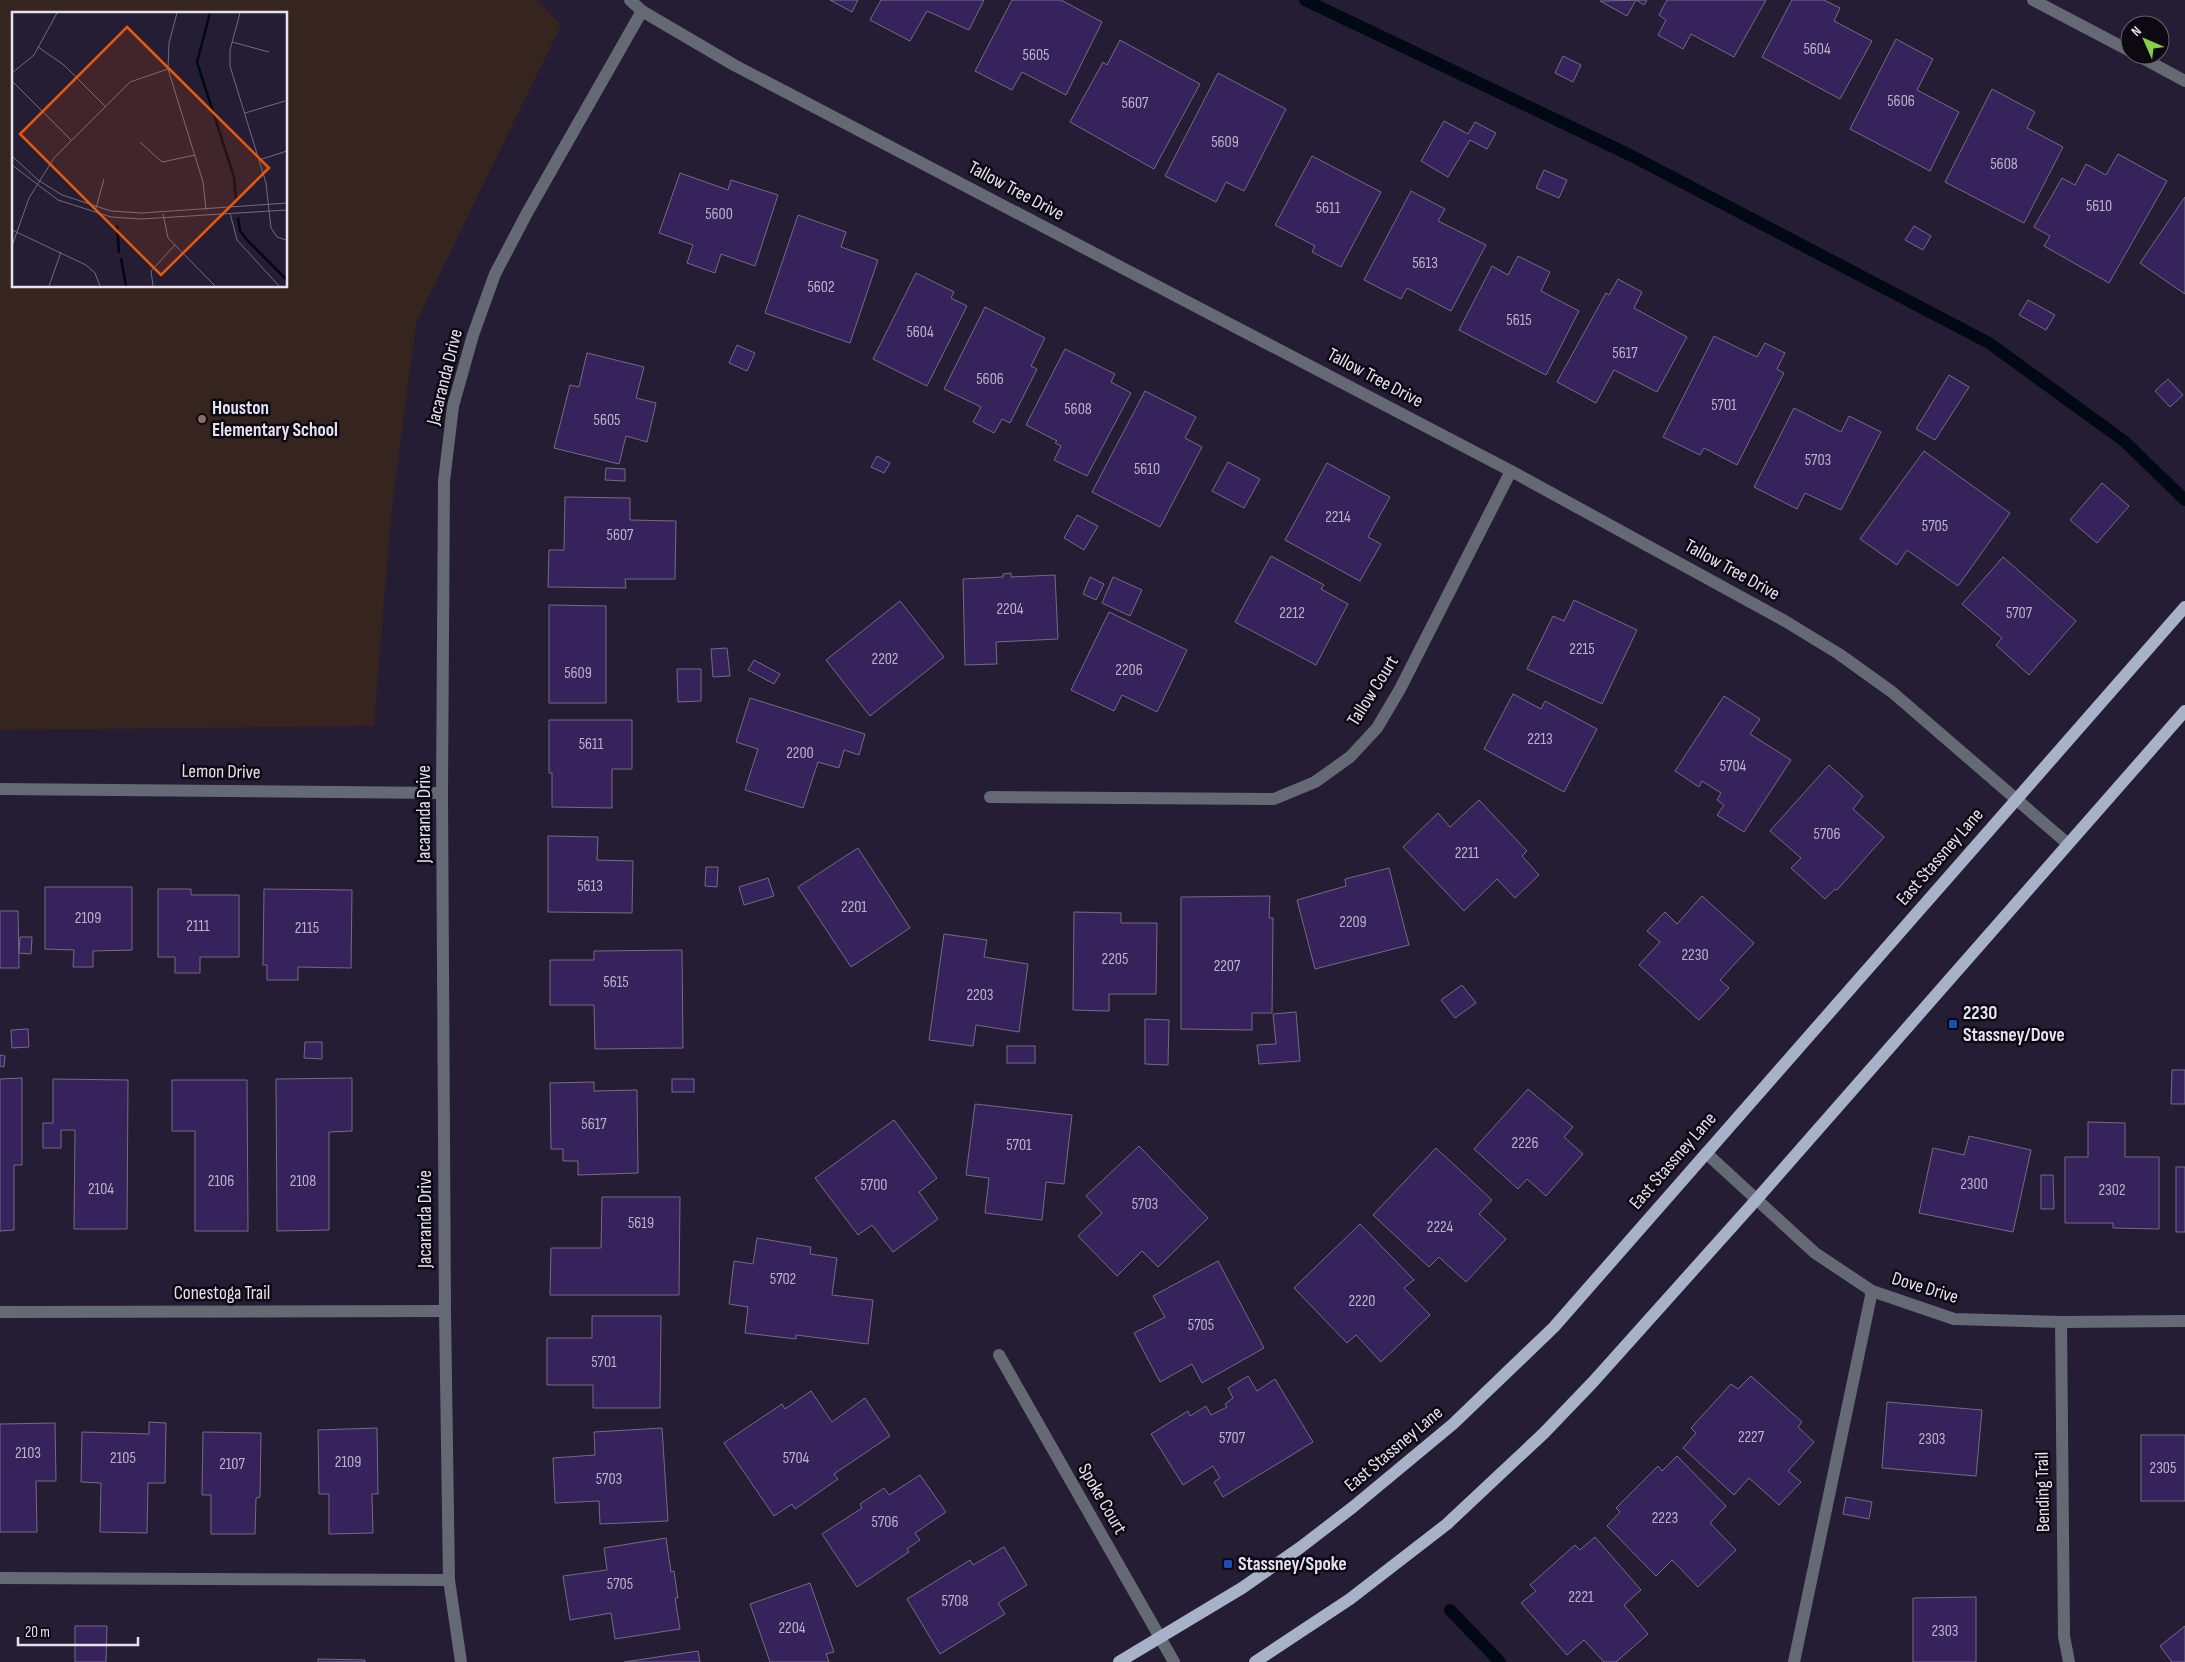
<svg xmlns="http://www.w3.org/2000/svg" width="2185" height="1662" font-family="'Sofia Sans Condensed',sans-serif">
	<rect width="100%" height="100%" fill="#241d33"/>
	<path fill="#36241f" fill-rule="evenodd" d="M0,0h537l24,25 -145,298 -25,192 -17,211 -374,4zM14,14h272v272h-272z"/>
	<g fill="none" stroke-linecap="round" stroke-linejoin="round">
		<g stroke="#000914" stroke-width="12">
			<polyline points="1305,0 1632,156 1989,343 2124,441 2185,500"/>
			<polyline points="1450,1610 1500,1662"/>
		</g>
	</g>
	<g fill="#37235b" stroke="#726b85">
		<polygon points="830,0 858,0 852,12"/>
		<polygon points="881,0 984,0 969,30 927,11 910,41 870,20"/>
		<polygon points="1012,0 1061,0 1102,22 1066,95 1022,72 1012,90 975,71"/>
		<polygon points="1636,0 1627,16 1600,1 1647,0 1644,5"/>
		<polygon points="1667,0 1766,0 1734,57 1691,34 1683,49 1658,35 1666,20 1659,15"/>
		<polygon points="1792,0 1824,0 1840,8 1834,21 1872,41 1840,99 1762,57"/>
		<polygon points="1896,39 1933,59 1917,90 1959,112 1930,171 1850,129"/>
		<polygon points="1120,40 1200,84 1154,169 1070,122 1103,62 1107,65"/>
		<polygon points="1563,56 1581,65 1573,82 1555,73"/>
		<polygon points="1218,73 1286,109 1244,191 1226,182 1216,202 1165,176"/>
		<polygon points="1992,89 2035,112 2027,128 2063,147 2024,223 1945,182"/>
		<polygon points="1444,121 1468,134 1475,122 1496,133 1487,149 1470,140 1448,177 1421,161"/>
		<polygon points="2118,154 2167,181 2109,283 2044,246 2050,236 2034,227 2062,178 2075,185 2086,164 2106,175"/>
		<polygon points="1312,156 1381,192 1341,267 1312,252 1315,246 1275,225"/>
		<polygon points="1544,170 1567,180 1559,198 1536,188"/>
		<polygon points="680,173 728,190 731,180 778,195 755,266 721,254 715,273 687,263 693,245 659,233"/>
		<polygon points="1411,191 1445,209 1438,221 1486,245 1451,311 1407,288 1401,299 1364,280"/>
		<polygon points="2185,197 2185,294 2140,263"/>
		<polygon points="798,215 846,232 841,247 878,260 850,343 765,313"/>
		<polygon points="1914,226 1931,236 1923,250 1905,240"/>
		<polygon points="1518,256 1550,272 1541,291 1579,311 1546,375 1459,330 1492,266 1508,275"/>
		<polygon points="916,273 954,292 951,298 967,306 927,386 873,359"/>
		<polygon points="1618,279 1642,292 1634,308 1687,337 1657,392 1614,370 1596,403 1557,382 1606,293 1609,295"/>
		<polygon points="2028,300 2055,315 2046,330 2019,315"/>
		<polygon points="985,307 1045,338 1031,366 1037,369 1010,423 1002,419 994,433 973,422 981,407 944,389"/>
		<polygon points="1714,336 1757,357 1765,343 1785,353 1777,369 1784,373 1737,465 1704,448 1700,455 1663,437"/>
		<polygon points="737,345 755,353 747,371 729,363"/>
		<polygon points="1065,349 1115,374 1111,382 1131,393 1087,476 1054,460 1061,446 1055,443 1057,441 1026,425"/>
		<polygon points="587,353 644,367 636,398 656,403 647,442 626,436 619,464 554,448 570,385 579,387"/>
		<polygon points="1949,375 1969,387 1935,440 1916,429"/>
		<polygon points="2168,379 2183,395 2170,407 2155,391"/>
		<polygon points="1145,391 1196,417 1185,438 1202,447 1160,527 1092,492"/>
		<polygon points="1794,408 1841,432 1849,416 1881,432 1841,510 1805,493 1797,509 1754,487"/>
		<polygon points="1924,451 2010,513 1958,586 1907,550 1897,565 1860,539"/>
		<polygon points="877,456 890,463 884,473 871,467"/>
		<polygon points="1228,462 1260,479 1244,508 1212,491"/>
		<polygon points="1327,463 1390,497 1368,537 1381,544 1360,581 1285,540"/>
		<polygon points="606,468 625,469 625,481 605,480"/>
		<polygon points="2102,483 2129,506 2097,543 2070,520"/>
		<polygon points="565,497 630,498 630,520 676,521 675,579 625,579 626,588 548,587 549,550 564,550"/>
		<polygon points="1077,515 1098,526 1084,550 1064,538"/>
		<polygon points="1271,556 1324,585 1321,589 1348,604 1316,665 1235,622"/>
		<polygon points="2003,557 2076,621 2029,675 1996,645 2002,638 1962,604"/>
		<polygon points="1011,573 1011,577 1055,575 1058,639 996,642 997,664 965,665 963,579 1003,577 1003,574"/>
		<polygon points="1090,577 1104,584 1096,600 1083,594"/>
		<polygon points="1113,577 1142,590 1130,616 1102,603"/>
		<polygon points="1574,600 1637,630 1602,704 1527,669 1553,616 1564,621"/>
		<polygon points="900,601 944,657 870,716 826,660"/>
		<polygon points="549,605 606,606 606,703 549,703"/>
		<polygon points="1109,612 1187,650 1157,712 1122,695 1114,711 1071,690"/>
		<polygon points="727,648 730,676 713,677 711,649"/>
		<polygon points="754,660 780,674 774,684 748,670"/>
		<polygon points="677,669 701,669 701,701 678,702"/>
		<polygon points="1513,694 1541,709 1545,701 1597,729 1564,792 1484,749"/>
		<polygon points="1724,696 1760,719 1750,734 1791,760 1744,832 1717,815 1724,805 1717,800 1721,793 1702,781 1699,787 1675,771"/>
		<polygon points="750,698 865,734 859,755 844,750 839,768 818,762 803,808 745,790 758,749 736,742"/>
		<polygon points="549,720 632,720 632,769 612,769 612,808 552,807 552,773 549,773"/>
		<polygon points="1829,765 1863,796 1853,809 1884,837 1837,890 1835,889 1825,899 1791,868 1801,858 1770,831"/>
		<polygon points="1479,800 1527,851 1522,856 1539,875 1515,898 1497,879 1464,911 1403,847 1438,813 1450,827"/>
		<polygon points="548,836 598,837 597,860 633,861 632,913 548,912"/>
		<polygon points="858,848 910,928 851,967 798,887"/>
		<polygon points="706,867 718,867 717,887 705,886"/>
		<polygon points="1389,868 1409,945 1315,969 1297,900 1346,886 1345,879"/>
		<polygon points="768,878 774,896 744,905 739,887"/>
		<polygon points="45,887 132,887 132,950 93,951 93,967 73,967 74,950 45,949"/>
		<polygon points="158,889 191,889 191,895 239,895 239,957 200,957 200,973 175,973 175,957 158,957"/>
		<polygon points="264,889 352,890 351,968 298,967 298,980 267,980 267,965 263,965"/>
		<polygon points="1270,896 1269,918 1273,918 1272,1013 1252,1013 1252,1030 1181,1029 1181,897"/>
		<polygon points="1702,896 1754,943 1720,980 1729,988 1699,1020 1639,965 1660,942 1647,931 1665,912 1677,924"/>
		<polygon points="0,911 18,911 19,968 0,968"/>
		<polygon points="1074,912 1121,913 1121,923 1157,923 1156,994 1109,994 1109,1011 1073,1010"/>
		<polygon points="944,934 987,940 984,957 1028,964 1019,1032 976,1025 973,1046 929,1040"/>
		<polygon points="20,937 32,937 31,954 19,953"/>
		<polygon points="682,950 683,1048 595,1049 594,1005 550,1005 550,960 594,960 594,951"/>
		<polygon points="1462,985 1476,1003 1455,1018 1441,1000"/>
		<polygon points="1296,1012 1300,1061 1259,1064 1257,1045 1276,1044 1273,1014"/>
		<polygon points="1145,1019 1169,1020 1168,1065 1145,1064"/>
		<polygon points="28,1029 29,1047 12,1048 11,1030"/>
		<polygon points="305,1042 322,1042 322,1059 304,1058"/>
		<rect x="1007" y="1046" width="28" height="17"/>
		<polygon points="0,1055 5,1056 4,1067 0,1066"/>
		<polygon points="2172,1070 2185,1070 2185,1104 2171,1104"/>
		<polygon points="22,1078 22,1165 14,1165 14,1230 0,1231 0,1079"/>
		<polygon points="352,1078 352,1131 329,1132 329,1230 277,1231 276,1079"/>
		<polygon points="53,1079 128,1080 127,1229 74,1229 75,1130 61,1130 61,1148 43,1148 43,1123 53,1123"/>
		<rect x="672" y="1079" width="22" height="13"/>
		<polygon points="172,1080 247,1080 248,1231 195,1231 195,1131 172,1131"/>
		<polygon points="594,1082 594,1091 637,1090 638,1173 578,1175 578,1161 563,1161 563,1149 551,1149 550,1083"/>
		<polygon points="1528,1089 1573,1127 1564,1137 1583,1154 1546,1196 1527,1179 1518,1189 1474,1149"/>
		<polygon points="975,1104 1072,1115 1064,1184 1046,1182 1042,1220 985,1213 989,1178 966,1175"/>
		<polygon points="894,1120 937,1178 919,1192 938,1219 893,1252 872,1225 858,1235 815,1178"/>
		<polygon points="2088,1122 2125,1123 2125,1157 2159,1157 2159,1229 2113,1228 2113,1223 2065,1223 2065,1157 2088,1157"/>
		<polygon points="1969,1136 2031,1150 2013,1232 1919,1213 1933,1148 1964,1155"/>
		<polygon points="1139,1146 1208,1218 1158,1267 1142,1251 1117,1276 1078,1236 1102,1213 1086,1196"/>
		<polygon points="1436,1148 1492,1200 1479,1214 1506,1239 1466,1282 1439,1257 1429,1267 1373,1215"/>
		<rect x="2176" y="1167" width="9" height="65"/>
		<polygon points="2041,1175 2053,1175 2054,1209 2041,1209"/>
		<polygon points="602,1197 680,1197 679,1295 550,1295 551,1248 601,1248"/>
		<polygon points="1360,1224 1414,1280 1404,1288 1430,1315 1381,1362 1356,1335 1347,1343 1294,1288"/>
		<polygon points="757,1238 811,1247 810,1254 837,1258 832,1295 873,1300 868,1344 796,1335 796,1339 745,1333 748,1307 729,1304 734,1261 753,1264"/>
		<polygon points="1218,1261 1264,1348 1202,1383 1192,1364 1160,1382 1134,1333 1165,1317 1153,1296"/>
		<polygon points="592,1316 661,1316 660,1408 593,1408 593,1385 547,1385 547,1338 592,1338"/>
		<polygon points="1248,1376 1257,1391 1275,1379 1313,1442 1223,1497 1214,1482 1220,1478 1213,1466 1183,1485 1151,1434 1188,1411 1190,1416 1206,1406 1211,1415 1227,1407 1225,1404 1233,1398 1228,1388"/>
		<polygon points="1751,1376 1802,1422 1798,1427 1814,1442 1788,1471 1801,1482 1779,1505 1749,1478 1734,1495 1683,1448 1696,1433 1691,1428 1731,1384 1738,1389"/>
		<polygon points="811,1391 832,1422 865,1398 890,1436 834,1474 838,1479 795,1509 792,1504 774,1516 724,1443 782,1404 785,1409"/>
		<polygon points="1887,1402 1982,1410 1976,1476 1882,1468"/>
		<polygon points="149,1422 166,1423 165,1483 148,1483 147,1533 100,1532 101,1483 81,1482 82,1432 149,1434"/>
		<polygon points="55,1423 56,1481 36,1481 37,1532 0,1532 0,1424"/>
		<polygon points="377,1428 378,1494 372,1494 373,1533 329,1534 329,1494 319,1494 318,1430"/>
		<polygon points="662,1428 668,1521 600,1524 599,1501 555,1503 553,1458 595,1455 594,1432"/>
		<polygon points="203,1432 261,1433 260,1497 256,1498 255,1534 211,1534 211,1495 202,1495"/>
		<rect x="2141" y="1435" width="44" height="66"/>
		<polygon points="1677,1456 1726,1506 1710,1523 1736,1550 1698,1587 1672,1560 1656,1576 1607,1526 1620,1512 1616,1508 1658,1466 1662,1471"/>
		<polygon points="920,1475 946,1512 915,1533 920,1540 907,1549 909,1552 857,1587 822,1534 862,1508 860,1504 884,1488 889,1495"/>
		<polygon points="1846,1497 1872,1502 1869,1519 1843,1514"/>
		<polygon points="1595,1537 1641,1590 1624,1605 1648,1634 1616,1662 1604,1662 1584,1640 1567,1655 1521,1603 1536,1591 1530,1585 1575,1545 1580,1550"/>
		<polygon points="666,1538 671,1572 674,1571 677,1592 678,1598 675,1598 680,1629 615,1639 611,1613 570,1620 563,1576 607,1570 604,1548"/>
		<polygon points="1004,1547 1027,1585 998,1603 1005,1614 940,1654 907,1599 970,1560 973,1565"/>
		<polygon points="810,1583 834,1652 826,1654 829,1662 770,1662 750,1604"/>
		<polygon points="1976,1597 1976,1662 1913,1662 1913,1598"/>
		<polygon points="75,1626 107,1626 106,1662 75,1662"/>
		<polygon points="2185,1626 2185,1662 2172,1662 2160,1646"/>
		<polygon points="698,1651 700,1662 624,1662"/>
		<polygon points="318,1659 365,1660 365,1662 318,1662"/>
	</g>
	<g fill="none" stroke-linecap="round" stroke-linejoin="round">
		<g stroke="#646974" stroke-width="12">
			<polyline points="630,0 642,11 734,65 1511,471 1785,621 1839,654 1892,692 2067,843"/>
			<polyline points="2033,0 2130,51"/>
			<polyline points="2137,55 2185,81"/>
			<polyline points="0,789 442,793"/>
			<polyline points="990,797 1274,799 1315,782 1350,757 1377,728 1400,689 1511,471"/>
			<polyline points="1706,1153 1815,1253 1872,1291 1954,1319 2061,1322 2185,1321"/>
			<polyline points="0,1312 445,1311"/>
			<polyline points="2061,1322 2064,1636 2069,1662"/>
			<polyline points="999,1355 1174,1662"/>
			<polyline points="0,1578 449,1580"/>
			<polyline points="461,1662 449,1580 445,1311 442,793 444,481 453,406 473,335 495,274 527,213 642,11"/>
			<polyline points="1794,1662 1872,1291"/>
		</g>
		<g stroke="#a7b2c9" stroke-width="12">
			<polyline points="1119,1662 1242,1588 1301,1547 1353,1507 1453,1424 1554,1327 2185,607"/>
			<polyline points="1255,1662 1350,1599 1447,1524 1544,1433 1593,1382 1756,1200 2185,711"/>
		</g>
	</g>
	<circle fill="#8d6e63" stroke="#0c0913" stroke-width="2" cx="202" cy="419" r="5"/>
	<g fill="#1a4fb4" stroke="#0c0913" stroke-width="2">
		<rect x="1948" y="1019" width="10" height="10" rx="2.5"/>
		<rect x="1223" y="1559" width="10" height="10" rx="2.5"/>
	</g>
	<g text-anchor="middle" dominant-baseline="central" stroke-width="5" stroke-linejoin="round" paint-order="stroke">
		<g font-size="16" fill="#bab2cb">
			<text x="1817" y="49">5604</text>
			<text x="1036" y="55">5605</text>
			<text x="1901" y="101">5606</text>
			<text x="1135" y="103">5607</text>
			<text x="1225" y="142">5609</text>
			<text x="2004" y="164">5608</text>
			<text x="2099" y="206">5610</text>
			<text x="1328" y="208">5611</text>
			<text x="719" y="214">5600</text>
			<text x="1425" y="263">5613</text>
			<text x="821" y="287">5602</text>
			<text x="1519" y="320">5615</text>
			<text x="920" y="332">5604</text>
			<text x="1625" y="353">5617</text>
			<text x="990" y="379">5606</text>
			<text x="1724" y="405">5701</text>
			<text x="1078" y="409">5608</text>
			<text x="607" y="420">5605</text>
			<text x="1818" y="460">5703</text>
			<text x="1147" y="469">5610</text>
			<text x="1338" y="517">2214</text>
			<text x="1935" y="526">5705</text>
			<text x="620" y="535">5607</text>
			<text x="1010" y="609">2204</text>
			<text x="1292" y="613">2212</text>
			<text x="2019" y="613">5707</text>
			<text x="1582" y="649">2215</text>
			<text x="885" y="659">2202</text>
			<text x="1129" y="670">2206</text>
			<text x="578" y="673">5609</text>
			<text x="1540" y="739">2213</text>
			<text x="591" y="744">5611</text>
			<text x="800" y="753">2200</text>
			<text x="1733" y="766">5704</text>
			<text x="1827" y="834">5706</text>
			<text x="1467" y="853">2211</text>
			<text x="590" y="886">5613</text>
			<text x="854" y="907">2201</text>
			<text x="88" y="918">2109</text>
			<text x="1353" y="922">2209</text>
			<text x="198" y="926">2111</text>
			<text x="307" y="928">2115</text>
			<text x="1695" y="955">2230</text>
			<text x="1115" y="959">2205</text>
			<text x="1227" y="966">2207</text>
			<text x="616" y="982">5615</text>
			<text x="980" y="995">2203</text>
			<text x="594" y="1124">5617</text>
			<text x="1525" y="1143">2226</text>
			<text x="1019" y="1145">5701</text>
			<text x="221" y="1181">2106</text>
			<text x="303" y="1181">2108</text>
			<text x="1974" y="1184">2300</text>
			<text x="874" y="1185">5700</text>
			<text x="101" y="1189">2104</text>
			<text x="2112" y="1190">2302</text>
			<text x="1145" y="1204">5703</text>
			<text x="641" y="1223">5619</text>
			<text x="1440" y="1227">2224</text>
			<text x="783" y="1279">5702</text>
			<text x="1362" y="1301">2220</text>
			<text x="1201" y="1325">5705</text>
			<text x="604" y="1362">5701</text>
			<text x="1751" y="1437">2227</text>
			<text x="1232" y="1438">5707</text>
			<text x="1932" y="1439">2303</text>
			<text x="28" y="1453">2103</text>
			<text x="123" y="1458">2105</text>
			<text x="796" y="1458">5704</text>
			<text x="348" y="1462">2109</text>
			<text x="232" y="1464">2107</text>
			<text x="2163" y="1468">2305</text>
			<text x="609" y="1479">5703</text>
			<text x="1665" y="1518">2223</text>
			<text x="885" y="1522">5706</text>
			<text x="620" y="1584">5705</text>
			<text x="1581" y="1597">2221</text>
			<text x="955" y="1601">5708</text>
			<text x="792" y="1628">2204</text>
			<text x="1945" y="1631">2303</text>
		</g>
		<g font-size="19" fill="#e5e1f0" stroke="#0c0913">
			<text transform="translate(1016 191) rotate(28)">Tallow Tree Drive</text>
			<text transform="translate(445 377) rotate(-76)">Jacaranda Drive</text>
			<text transform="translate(1375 378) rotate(28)">Tallow Tree Drive</text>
			<text transform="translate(1732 570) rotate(29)">Tallow Tree Drive</text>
			<text transform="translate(1373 691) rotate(-58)">Tallow Court</text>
			<text transform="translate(221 772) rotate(1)">Lemon Drive</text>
			<text transform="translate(424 814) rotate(-90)">Jacaranda Drive</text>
			<text transform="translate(1940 857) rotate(-49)">East Stassney Lane</text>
			<text transform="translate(1673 1161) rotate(-49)">East Stassney Lane</text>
			<text transform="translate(425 1219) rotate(-90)">Jacaranda Drive</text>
			<text transform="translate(1925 1288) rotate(17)">Dove Drive</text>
			<text x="222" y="1293">Conestoga Trail</text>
			<text transform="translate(1394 1449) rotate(-40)">East Stassney Lane</text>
			<text transform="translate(2043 1492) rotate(-91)">Bending Trail</text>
			<text transform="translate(1102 1499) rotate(60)">Spoke Court</text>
		</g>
		<g font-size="19" font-weight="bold" fill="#e5e1f0" stroke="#0c0913" text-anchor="start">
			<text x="212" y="408">Houston<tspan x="212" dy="22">Elementary School</tspan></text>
			<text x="1963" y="1013">2230<tspan x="1963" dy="22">Stassney/Dove</tspan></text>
			<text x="1238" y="1564">Stassney/Spoke</text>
		</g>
	</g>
	<g transform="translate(12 12)">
		<rect width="275" height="275" fill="#241d33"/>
		<path fill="none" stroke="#000914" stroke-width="2.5" d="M198,1l-13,49 37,115 2,24M226,206l2,13 7,9 40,40M105,213l2,28M109,246l5,28"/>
		<path fill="none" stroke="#716b7f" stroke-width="1" d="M165,1l-8,30 -1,26 35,113 3,28M228,1l-10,37v16l36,117 5,45 6,9 9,3M220,30l37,10M26,35l26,18 41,41M0,61l22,-18 23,-42M0,69l59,59M233,101l40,-12M128,130l22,20 33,-7M0,144l26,24 24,15 49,16 31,2 145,-10M247,148l28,-9M0,153l46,35 53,17 30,2 146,-9M84,196l8,-29M218,201l7,27 42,46M151,202l5,24 47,48M0,218l74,35 9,8 5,13M0,234l17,-48 25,-40 76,-76 38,-13M37,274l12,-34M141,274l-2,-15 24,-26"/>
		<path fill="#e8590c" fill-opacity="0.15" stroke="#e8590c" stroke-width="2.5" d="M115,15l142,141 -108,107 -141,-141z"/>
		<rect width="275" height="275" fill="none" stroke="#e5e1f0" stroke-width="2.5"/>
	</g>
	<g transform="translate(2145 40) rotate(315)"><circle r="24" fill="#0c0913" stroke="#635f6b"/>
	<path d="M0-4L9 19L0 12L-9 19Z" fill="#88cf49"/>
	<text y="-8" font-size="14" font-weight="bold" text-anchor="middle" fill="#e5e1f0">N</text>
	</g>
	<path d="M18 1637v8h120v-8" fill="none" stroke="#e5e1f0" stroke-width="2.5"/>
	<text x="25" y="1637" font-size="15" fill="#e5e1f0" stroke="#0c0913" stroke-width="4" paint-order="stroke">20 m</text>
</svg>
